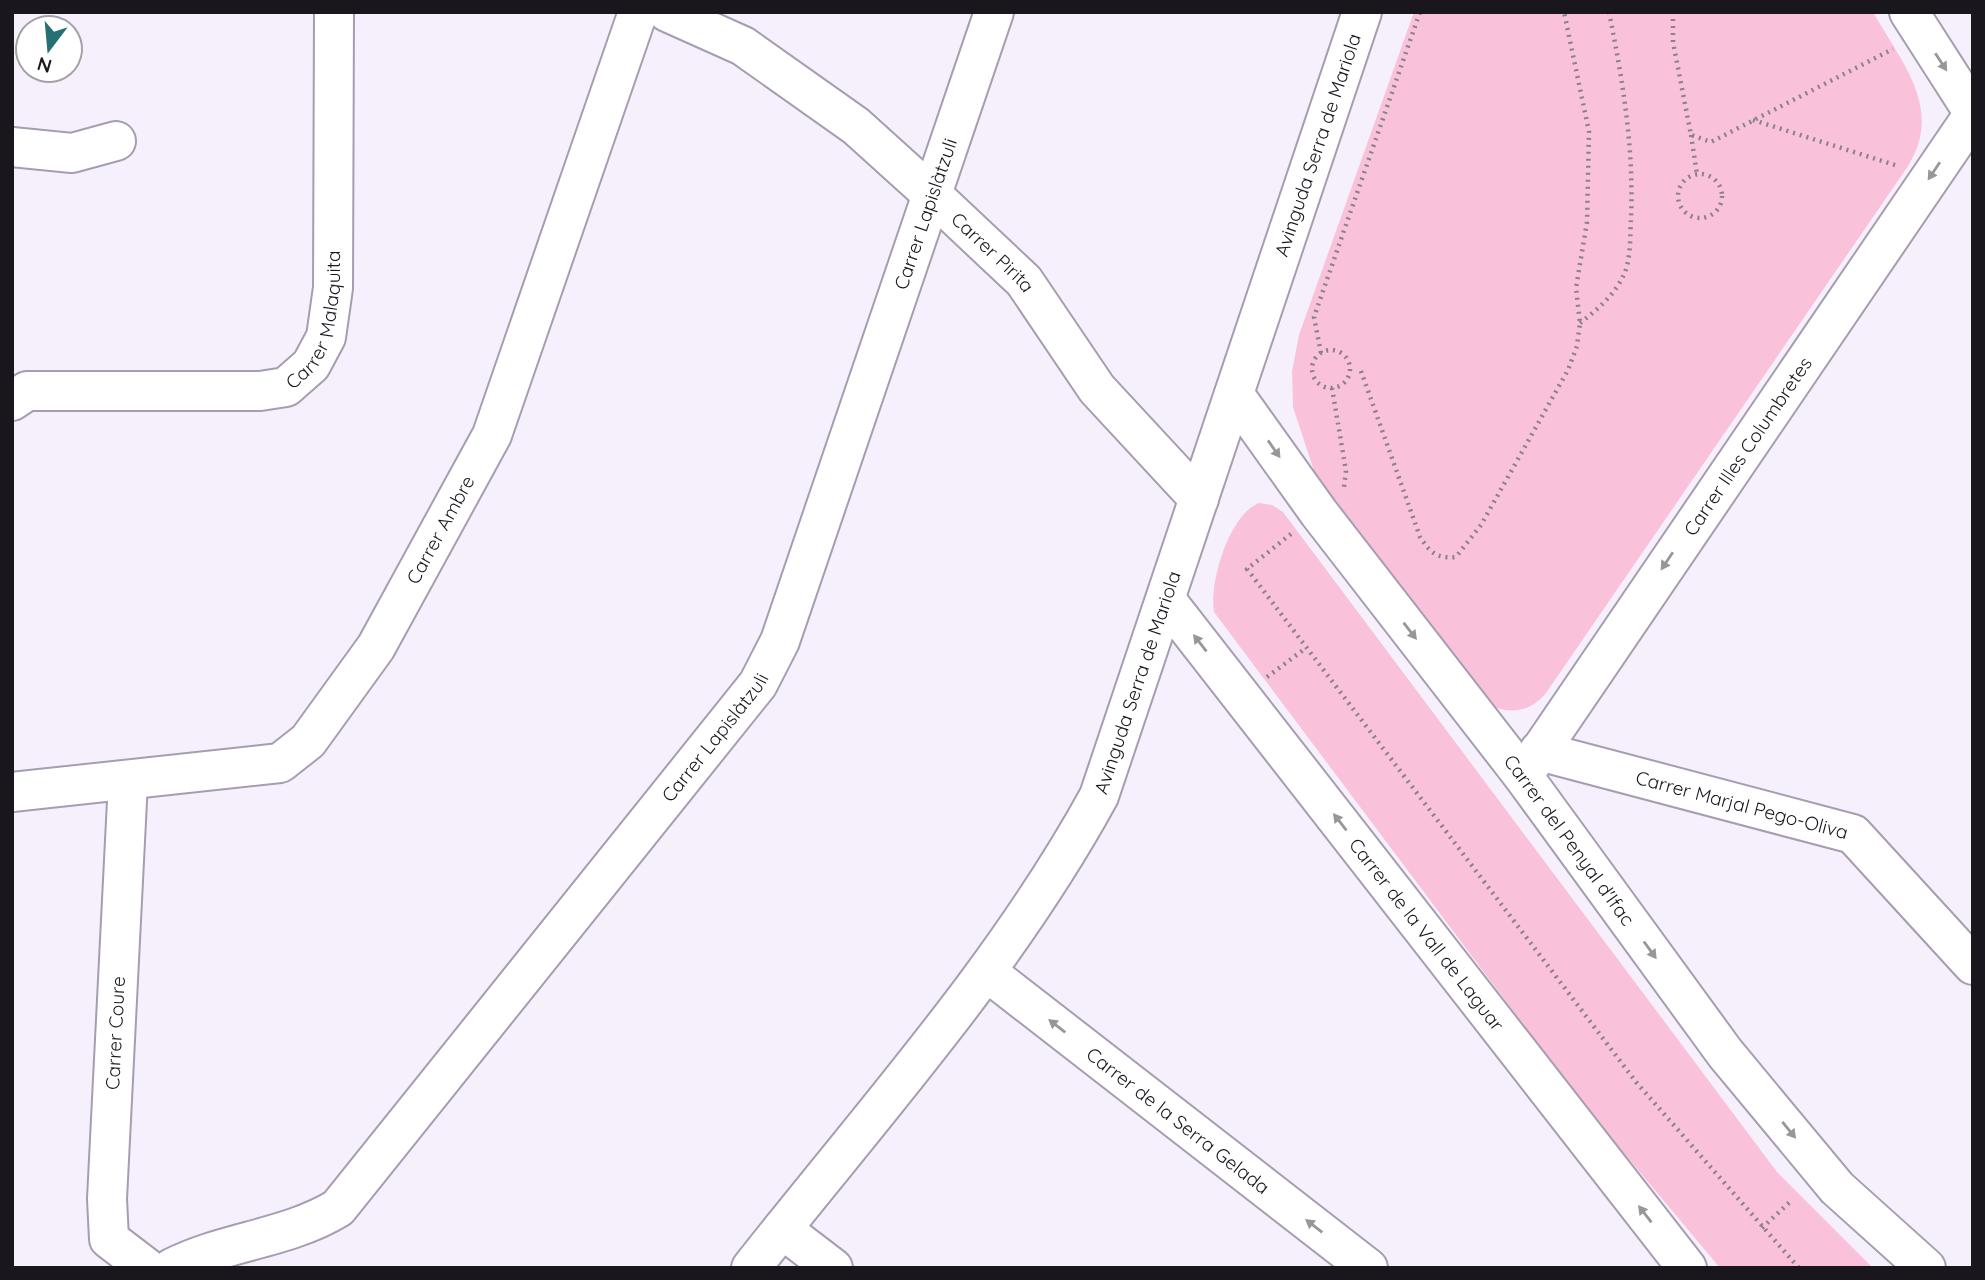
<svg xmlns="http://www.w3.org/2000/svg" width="1985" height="1280" font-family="Quicksand,sans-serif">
	<rect width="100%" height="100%" fill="#f6f0fd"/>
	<g fill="#fac1db">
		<path d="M1414,12h459c30,53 72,98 33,157l-360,524c-21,25 -45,20 -71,5l-159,-221 -23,-70 -1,-36 7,-36z"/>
		<path d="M1259,503l13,2 11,7 494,660 96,96h-153l-138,-165 -368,-491c-5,-30 15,-97 45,-109z"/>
	</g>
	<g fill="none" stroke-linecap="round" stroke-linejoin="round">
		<defs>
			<g id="minor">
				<path id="s1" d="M667,12l76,34 113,80 83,75 85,80 73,108 102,110"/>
				<polyline points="1909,12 1973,112"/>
				<polyline points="12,147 72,153 116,141"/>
				<path id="s2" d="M1234,394l85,119 204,263 202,277 112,135 89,80"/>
				<path id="s3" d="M12,401l15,-10h233l26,-4 25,-22 15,-28 7,-49 1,-276"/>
				<path id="s4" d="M1166,600l521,668"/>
				<path id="s5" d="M1539,751l314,83 120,131"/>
				<path id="s6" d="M1523,776l450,-661"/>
				<polyline points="128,781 107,1199 109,1239 147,1268"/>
				<path id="s7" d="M12,792l268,-29 28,-22 68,-94 116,-212 146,-423"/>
				<path id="s8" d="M987,972l381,296"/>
				<polyline points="782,1229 833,1268"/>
				<path id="s9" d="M172,1268c53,-27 115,-29 166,-60l420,-524 22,-43 214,-629"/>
				<path id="s10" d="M751,1268c121,-154 254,-300 348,-472l263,-784"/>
			</g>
		</defs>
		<use href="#minor" stroke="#a69db1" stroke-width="42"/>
		<g stroke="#87828c" stroke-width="4.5" stroke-dasharray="2 5" stroke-linecap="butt">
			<polyline points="1673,12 1673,42 1691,135 1711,142 1893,49"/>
			<polyline points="1753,120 1898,166"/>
			<polyline points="1691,135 1697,174"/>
			<circle cx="1700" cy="196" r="22"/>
			<path d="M1580,323c18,-14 36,-29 45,-51 6,-15 5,-37 6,-53 3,-71 -8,-137 -22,-207"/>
			<circle cx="1331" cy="369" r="19"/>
			<polyline points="1321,353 1314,317 1420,12"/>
			<path d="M1361,371l59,166c10,15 16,22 36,20l25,-32 87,-155 9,-24 3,-23 -4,-35 11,-66 2,-90 -25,-120"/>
			<polyline points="1332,388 1346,471 1344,487"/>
			<polyline points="1291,534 1247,569 1636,1082 1799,1268"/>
			<polyline points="1267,677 1306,648"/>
			<polyline points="1762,1228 1792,1200"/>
		</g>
		<use href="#minor" stroke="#fff" stroke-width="38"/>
	</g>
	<defs><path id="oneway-solid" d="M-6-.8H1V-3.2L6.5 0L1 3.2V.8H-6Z" transform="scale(1.75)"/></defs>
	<g fill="#98969a">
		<use href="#oneway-solid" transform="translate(1941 62) rotate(57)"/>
		<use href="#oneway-solid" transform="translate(1934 171) rotate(124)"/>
		<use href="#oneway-solid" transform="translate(1274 449) rotate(55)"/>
		<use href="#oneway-solid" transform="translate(1667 561) rotate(124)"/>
		<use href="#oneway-solid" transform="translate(1410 631) rotate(52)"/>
		<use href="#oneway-solid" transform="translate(1200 643) rotate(-128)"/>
		<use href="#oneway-solid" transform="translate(1340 822) rotate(-128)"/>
		<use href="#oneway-solid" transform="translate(1650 950) rotate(54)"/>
		<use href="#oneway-solid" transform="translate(1057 1026) rotate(-142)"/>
		<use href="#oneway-solid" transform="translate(1789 1130) rotate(51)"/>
		<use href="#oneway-solid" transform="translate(1645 1214) rotate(-128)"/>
		<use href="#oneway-solid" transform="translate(1314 1226) rotate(-142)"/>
	</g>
	<g text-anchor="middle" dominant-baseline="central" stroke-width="5" stroke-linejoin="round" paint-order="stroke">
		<g font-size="19" fill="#1a161e" stroke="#fff">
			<text stroke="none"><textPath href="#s10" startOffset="1274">Avinguda Serra de Mariola</textPath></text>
			<text stroke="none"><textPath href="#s9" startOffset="1348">Carrer Lapislàtzuli</textPath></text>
			<text stroke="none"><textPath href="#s1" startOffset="408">Carrer Pirita</textPath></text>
			<text stroke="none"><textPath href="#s3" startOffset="355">Carrer Malaquita</textPath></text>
			<text stroke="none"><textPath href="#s6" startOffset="399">Carrer Illes Columbretes</textPath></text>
			<text stroke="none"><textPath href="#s7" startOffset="555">Carrer Ambre</textPath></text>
			<text stroke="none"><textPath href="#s10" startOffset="707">Avinguda Serra de Mariola</textPath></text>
			<text stroke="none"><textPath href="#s9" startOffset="780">Carrer Lapislàtzuli</textPath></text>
			<text stroke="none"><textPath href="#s5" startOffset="210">Carrer Marjal Pego-Oliva</textPath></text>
			<text stroke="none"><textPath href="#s2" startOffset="558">Carrer del Penyal d'Ifac</textPath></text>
			<text stroke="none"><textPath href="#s4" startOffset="424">Carrer de la Vall de Laguar</textPath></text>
			<text transform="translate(115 1033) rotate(-87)">Carrer Coure</text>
			<text stroke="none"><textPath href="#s8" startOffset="242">Carrer de la Serra Gelada</textPath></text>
		</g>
	</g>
	<rect width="1985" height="1280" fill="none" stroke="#1a161e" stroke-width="28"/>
	<g transform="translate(49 49) rotate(196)"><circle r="33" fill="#ffffff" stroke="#a3a2a5" stroke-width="2"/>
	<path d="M0-5L12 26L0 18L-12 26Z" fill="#247072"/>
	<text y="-10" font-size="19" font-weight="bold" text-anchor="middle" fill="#1a161e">N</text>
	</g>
</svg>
